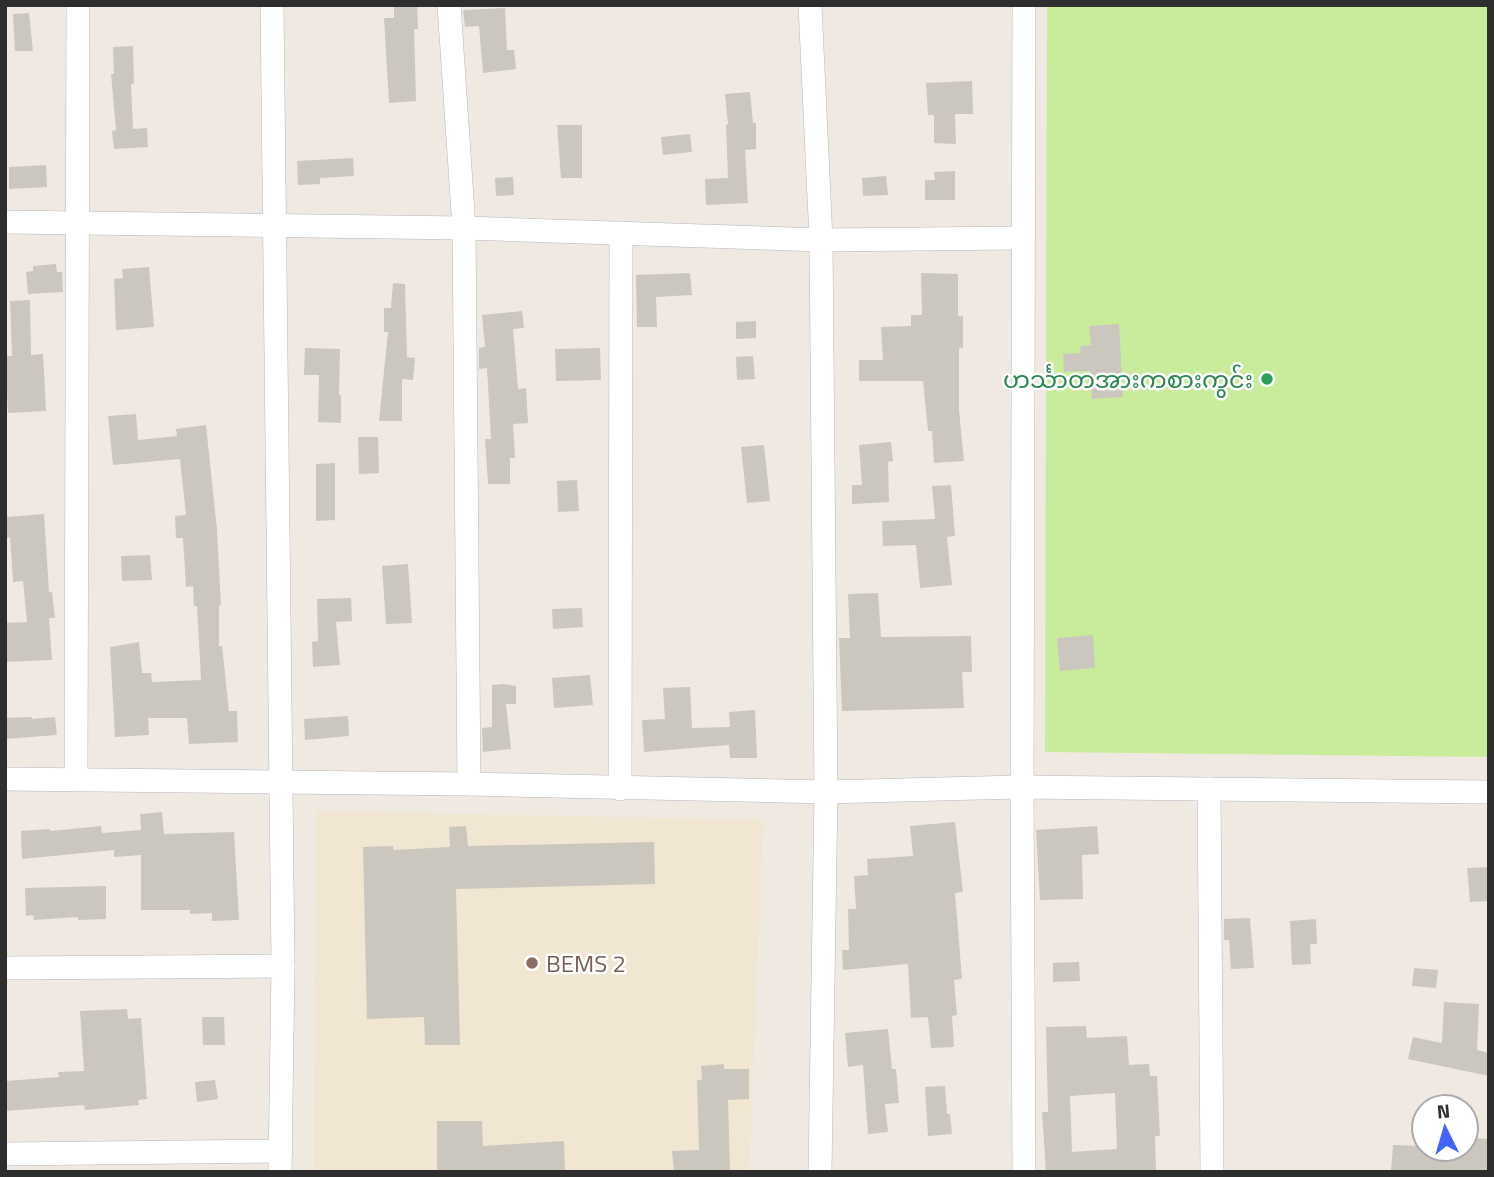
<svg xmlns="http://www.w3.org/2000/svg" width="1494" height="1177" font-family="'Titillium Web','Noto Sans Myanmar',sans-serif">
	<rect width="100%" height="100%" fill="#efe9e1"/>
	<polygon fill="#f0e6d1" points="316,811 763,820 749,1172 314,1172"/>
	<polygon fill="#c9ec9a" points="1047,5 1489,5 1489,757 1045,752"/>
	<g fill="#cbc7bf" fill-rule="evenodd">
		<polygon points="394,5 417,5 418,29 414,29 416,101 389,103 384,18 394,18"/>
		<polygon points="505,8 507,50 514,50 516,69 483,73 479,26 465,27 463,10"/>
		<polygon points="29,13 33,51 15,51 13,14"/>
		<polygon points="133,46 134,84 131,84 133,129 147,128 148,147 114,149 112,131 116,130 111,74 114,74 113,47"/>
		<polygon points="972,81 973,114 955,114 956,144 934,143 934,115 928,115 926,83"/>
		<polygon points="750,92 753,123 756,123 756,149 745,150 748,203 706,205 705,179 728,178 726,125 728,124 725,94"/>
		<polygon points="557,125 582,125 582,178 561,178"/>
		<polygon points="690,134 692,152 663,155 661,137"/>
		<polygon points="353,158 354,176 320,178 320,184 298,185 297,161"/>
		<polygon points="46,165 47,187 9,189 9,167"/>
		<polygon points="955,171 955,200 925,200 925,180 935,180 934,172"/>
		<polygon points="886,176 888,195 863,196 862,178"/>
		<polygon points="513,177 514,195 496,196 495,178"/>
		<polygon points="56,264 57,272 62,272 63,292 28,294 26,272 33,271 33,266"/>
		<polygon points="149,267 154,327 116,330 114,279 123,278 122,269"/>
		<polygon points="690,273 692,295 656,297 657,327 637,327 636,275"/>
		<polygon points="921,273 958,274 958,316 963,316 963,348 959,348 959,410 964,461 934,463 932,431 928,431 923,381 859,381 859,360 883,360 881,327 911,326 911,315 922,315"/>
		<polygon points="393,283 405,284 407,357 415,358 413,380 402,379 402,421 379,421 388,332 384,332 384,308 391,308"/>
		<polygon points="30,300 31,355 43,354 46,411 8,413 5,356 12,356 10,301"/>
		<polygon points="522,311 524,328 513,329 518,389 526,388 528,423 513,424 515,458 510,458 510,484 488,484 485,439 491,439 487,368 479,369 479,348 485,347 482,315"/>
		<polygon points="756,321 756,338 736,339 736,322"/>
		<polygon points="1119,324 1123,397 1092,399 1090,371 1064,372 1063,354 1081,353 1080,346 1091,345 1089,326"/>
		<polygon points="305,348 340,349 339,395 341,395 341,423 318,422 319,375 304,375"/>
		<polygon points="600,348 601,380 556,381 555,349"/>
		<polygon points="753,356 755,379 737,380 736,357"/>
		<polygon points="136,414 138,440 177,436 176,429 206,425 217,530 221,605 219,605 219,646 222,646 229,711 237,711 238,742 189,744 187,718 148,718 149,735 115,737 110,647 139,642 142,673 151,673 152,682 201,680 197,606 194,606 193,586 186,587 183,538 176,538 175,516 186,515 180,459 113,465 108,416"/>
		<polygon points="358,437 378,437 379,473 359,474"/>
		<polygon points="891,442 893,461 888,462 889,502 852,504 852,485 862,485 859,445"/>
		<polygon points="764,445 770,501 747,503 741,447"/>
		<polygon points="335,463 335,520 316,521 316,464"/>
		<polygon points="577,480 579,511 558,512 557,481"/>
		<polygon points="951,485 955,536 947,537 952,585 920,588 916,545 883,546 882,521 935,519 932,486"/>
		<polygon points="44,514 49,592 52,592 55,618 49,618 52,660 5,662 5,623 27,622 23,581 13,582 10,537 7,538 5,517"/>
		<polygon points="150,555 152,580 122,581 121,556"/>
		<polygon points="408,564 412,623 386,624 382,566"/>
		<polygon points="878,593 881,637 971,636 972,672 962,672 964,708 842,711 839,638 850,638 848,594"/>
		<polygon points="351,598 352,621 336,622 340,665 313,667 312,642 318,641 317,599"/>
		<polygon points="582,608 583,627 553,629 552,609"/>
		<polygon points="1093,635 1095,668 1060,671 1057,638"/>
		<polygon points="590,675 593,705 554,708 552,678"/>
		<polygon points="504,684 516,686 516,704 506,704 511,749 483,752 482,728 492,727 492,685"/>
		<polygon points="690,687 692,728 730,727 729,712 755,710 757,758 730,758 729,745 644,752 642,720 665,719 663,688"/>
		<polygon points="348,716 349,736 305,740 304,719"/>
		<polygon points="32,717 32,719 55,717 57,735 5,739 5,718"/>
		<polygon points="162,812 164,834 234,832 239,920 212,921 212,913 190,914 190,910 141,910 141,855 114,857 114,850 22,859 21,831 50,829 50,831 101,826 102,833 141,830 140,814"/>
		<polygon points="955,822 963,892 955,893 962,979 954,980 957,1015 952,1016 954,1047 931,1048 928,1017 911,1018 908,964 843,970 842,950 849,950 848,909 856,909 854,876 868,875 867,859 913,856 910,826"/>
		<polygon points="466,826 468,846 654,842 655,884 456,889 460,1045 425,1045 424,1017 367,1019 363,847 393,846 393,850 450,847 449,827"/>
		<polygon points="1097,826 1099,854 1082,855 1083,899 1040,900 1036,830"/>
		<polygon points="1489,867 1489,901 1470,902 1467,868"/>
		<polygon points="106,886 106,919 78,920 78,917 34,920 33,915 26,916 25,888"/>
		<polygon points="1250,918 1254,968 1231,969 1229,940 1224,940 1224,919"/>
		<polygon points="1316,919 1317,944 1310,944 1311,964 1292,965 1290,921"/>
		<polygon points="1079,962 1080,981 1053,982 1053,963"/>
		<polygon points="1414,968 1438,970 1436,988 1412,986"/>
		<polygon points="1444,1002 1479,1004 1477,1050 1489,1053 1489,1076 1408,1059 1413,1037 1442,1043"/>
		<polygon points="127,1009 128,1019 141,1018 147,1099 138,1100 139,1105 85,1110 84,1105 5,1111 5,1081 59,1077 58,1072 84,1071 80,1011"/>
		<polygon points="202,1017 224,1017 225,1045 203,1045"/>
		<path d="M1086,1026l1,12 40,-2 2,29 20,-1 1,12h7l3,60h-5l1,35 -110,1 -4,-60h6l-2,-85zM1115,1093l2,56 -45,3 -2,-56z"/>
		<polygon points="888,1029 892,1069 896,1069 899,1103 885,1104 888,1132 868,1134 863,1065 848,1067 845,1033"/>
		<polygon points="724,1064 724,1069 749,1069 749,1099 728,1100 730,1172 674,1172 672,1151 699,1150 697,1080 702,1080 701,1066"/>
		<polygon points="215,1080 218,1099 197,1102 195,1082"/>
		<polygon points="945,1086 947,1114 950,1114 952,1134 928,1136 925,1087"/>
		<polygon points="437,1121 482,1121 483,1146 564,1141 565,1172 437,1172"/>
		<polygon points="1466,1138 1489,1139 1489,1172 1391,1172 1393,1145 1424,1146 1424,1149 1466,1149"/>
	</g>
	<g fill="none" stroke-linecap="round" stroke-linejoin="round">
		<defs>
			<g id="minor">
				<polyline points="272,5 283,966 280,1172"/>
				<polyline points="449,5 464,228 469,784"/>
				<polyline points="810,5 821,240 826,792 820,1172"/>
				<polyline points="5,222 464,228 821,240 1023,238"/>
				<polyline points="76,778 78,5"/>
				<polyline points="5,779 469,784 826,792 1022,787 1489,792"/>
				<polyline points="620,789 621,233"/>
				<polyline points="1209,789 1212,1172"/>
				<polyline points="5,968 283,966"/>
				<polyline points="5,1154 281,1151"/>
				<polyline points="1024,1172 1022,787 1024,5"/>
			</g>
		</defs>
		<use href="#minor" stroke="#b4b7c1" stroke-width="24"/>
		<use href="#minor" stroke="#fff" stroke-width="23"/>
	</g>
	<circle fill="#2e9e5b" stroke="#fff" stroke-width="2.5" cx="1267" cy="379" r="7"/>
	<circle fill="#8d6e63" stroke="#fff" stroke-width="2.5" cx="532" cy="963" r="7"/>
	<g text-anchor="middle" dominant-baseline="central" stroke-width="5" stroke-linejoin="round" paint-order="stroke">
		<g font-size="24" fill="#27864d" stroke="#fff" text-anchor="end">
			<text x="1253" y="379">ဟင်္သာတအားကစားကွင်း</text>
		</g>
		<g font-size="24" fill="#785e54" stroke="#fff" text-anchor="start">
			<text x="546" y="963">BEMS 2</text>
		</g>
	</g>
	<rect width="1494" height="1177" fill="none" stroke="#2e2e2e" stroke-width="14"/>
	<g transform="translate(1445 1128) rotate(355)"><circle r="33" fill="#ffffff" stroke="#ababab" stroke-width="2"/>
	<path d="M0-5L12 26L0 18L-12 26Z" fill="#4264fb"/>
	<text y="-10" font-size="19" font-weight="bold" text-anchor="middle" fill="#2e2e2e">N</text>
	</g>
</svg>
